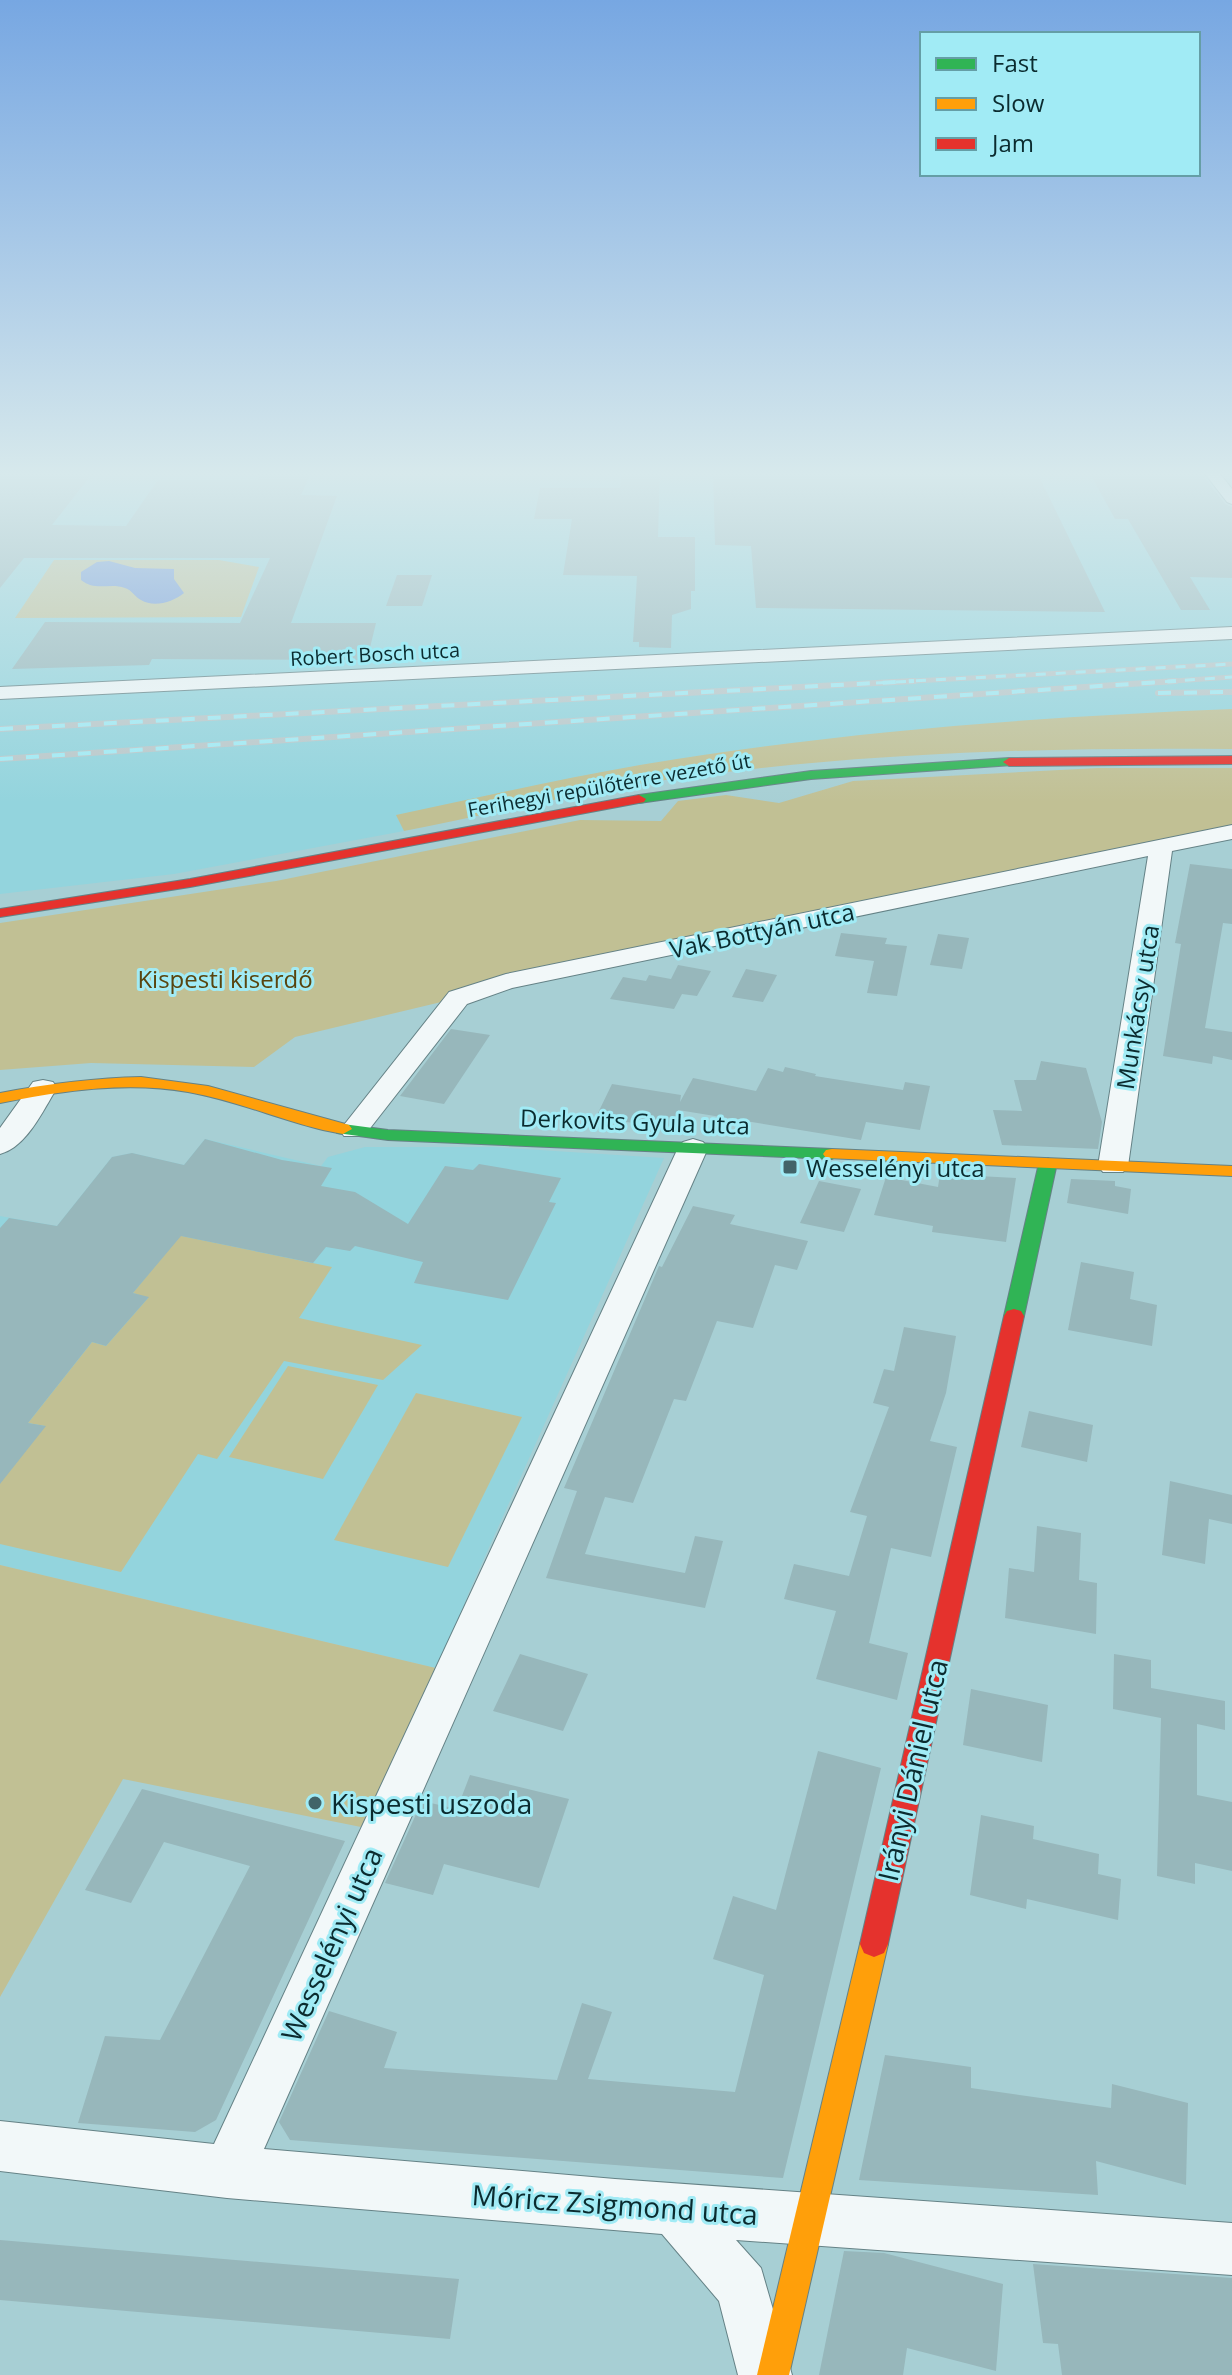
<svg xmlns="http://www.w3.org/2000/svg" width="1232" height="2375" font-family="'Open Sans',sans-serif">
	<rect width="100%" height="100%" fill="#a7cfd4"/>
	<g fill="#93d4dd">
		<polygon points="0,470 1193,470 1232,518 1232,709 977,725 641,765 397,815 404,831 174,874 0,894"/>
		<polygon points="205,1139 321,1166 328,1157 365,1147 494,1147 664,1158 469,1592 440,1669 0,1565 0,1216 57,1226 112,1157 132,1153 184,1165"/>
	</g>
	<g fill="#c1c094">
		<polygon points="54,560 219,560 259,567 241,617 15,618"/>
		<path d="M1232,709v40c-190,-2 -379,4 -567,31 -88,13 -175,34 -261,51l-8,-16c81,-17 163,-36 244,-50 195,-33 395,-48 592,-56z"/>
		<polygon points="1098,768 1232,768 1232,829 458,998 295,1037 254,1067 91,1063 0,1070 0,923 276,881 580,820 661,821 678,801 726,795 779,803 853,781"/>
		<polygon points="167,1233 332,1267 299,1318 422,1345 383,1380 284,1361 217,1459 198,1454 121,1572 0,1544 0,1482 45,1426 28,1423 92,1342 106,1346 148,1298 133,1293 163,1256"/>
		<polygon points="288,1366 378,1385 323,1479 229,1457"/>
		<polygon points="416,1393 522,1417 448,1567 334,1540"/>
		<polygon points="0,1565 440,1669 371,1829 123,1779 0,1997"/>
	</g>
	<path fill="#6e94d9" d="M109,561l26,7 39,1v10l10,14c-11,9 -30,15 -43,7 -6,-3 -9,-10 -16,-12 -15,-6 -29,4 -44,-8v-8l16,-10z"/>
	<g fill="#97b7bb">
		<polygon points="0,470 95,470 52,525 126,526 158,480 258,480 263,470 312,470 301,495 337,496 291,623 376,623 367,660 152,659 149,665 12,669 45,622 240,623 270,558 24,558 0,588"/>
		<polygon points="622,470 660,470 658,537 695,537 695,591 691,591 691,609 672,615 671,648 639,647 639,642 633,642 637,576 563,575 572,519 534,519 540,488 620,488"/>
		<polygon points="713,470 1036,470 1105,612 756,608 751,546 715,545"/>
		<polygon points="1088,470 1199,470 1225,504 1232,507 1232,578 1190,577 1210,610 1181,610 1128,519 1115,519"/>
		<polygon points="397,575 432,575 422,606 386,606"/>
		<polygon points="1190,864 1232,869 1232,924 1223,923 1205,1028 1232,1032 1232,1060 1213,1056 1212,1064 1163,1056 1181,944 1175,943"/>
		<polygon points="841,933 887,938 885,944 907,946 897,996 867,993 874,961 835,956"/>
		<polygon points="938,934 969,938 962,969 930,965"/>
		<polygon points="678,965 711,971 697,996 682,994 674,1009 610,999 623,977 646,981 649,975 671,979"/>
		<polygon points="746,969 777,975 763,1002 732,997"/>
		<polygon points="451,1029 490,1035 444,1104 400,1096"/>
		<polygon points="1041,1061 1086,1068 1102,1122 1098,1149 1002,1145 993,1110 1022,1111 1014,1080 1036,1080"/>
		<polygon points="785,1067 816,1074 815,1076 903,1090 905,1082 930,1086 920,1130 866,1122 861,1140 678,1110 675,1127 635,1119 633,1123 596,1117 612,1084 681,1095 680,1102 693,1078 756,1091 768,1068 783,1072"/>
		<polygon points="205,1139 282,1160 332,1168 321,1186 355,1192 408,1224 445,1166 473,1170 479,1164 561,1178 549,1202 556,1203 508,1300 414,1283 423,1262 355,1246 350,1251 326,1247 313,1263 181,1236 133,1293 149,1297 106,1346 92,1342 28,1423 46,1426 0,1484 0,1228 9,1218 57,1226 112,1157 132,1153 184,1165"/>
		<polygon points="940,1174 1016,1178 1006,1242 932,1232 933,1226 874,1215 886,1177 938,1187"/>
		<polygon points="1071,1179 1115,1181 1115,1186 1131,1189 1128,1214 1067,1203"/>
		<polygon points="819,1181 861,1189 844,1232 800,1223"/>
		<polygon points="693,1206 735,1215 730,1224 808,1241 797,1270 775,1265 753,1328 717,1321 686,1401 674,1399 633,1503 605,1497 585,1554 685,1573 695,1536 723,1541 705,1608 546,1578 577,1491 564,1488 659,1266 662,1267"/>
		<polygon points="1081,1262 1134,1272 1130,1299 1157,1305 1152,1346 1068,1330"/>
		<polygon points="904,1327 956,1336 946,1393 930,1441 957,1447 931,1557 891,1548 869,1643 908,1653 897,1700 816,1679 836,1611 784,1599 794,1564 849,1576 867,1516 850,1512 889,1407 873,1403 884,1369 894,1371"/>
		<polygon points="1029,1411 1093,1425 1087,1462 1021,1447"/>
		<polygon points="1170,1481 1232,1495 1232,1524 1209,1519 1205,1564 1162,1555"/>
		<polygon points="1037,1526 1081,1533 1079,1580 1097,1583 1096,1634 1005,1618 1009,1568 1034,1572"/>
		<polygon points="520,1654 588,1674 563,1731 493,1711"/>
		<polygon points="1114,1654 1151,1660 1151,1688 1225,1701 1225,1730 1197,1724 1197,1795 1232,1802 1232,1871 1195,1863 1195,1884 1157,1876 1161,1718 1113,1709"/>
		<polygon points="971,1689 1048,1705 1042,1762 963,1745"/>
		<polygon points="818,1751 881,1768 783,2178 290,2140 279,2122 329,2011 397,2032 384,2068 557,2080 582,2003 612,2012 588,2079 735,2092 764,1975 713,1959 733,1896 776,1910"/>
		<polygon points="470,1775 569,1799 539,1888 444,1864 433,1895 385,1883 422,1801 457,1809"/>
		<polygon points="142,1789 345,1841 216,2120 195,2132 78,2123 105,2036 160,2040 250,1866 164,1842 131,1903 85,1890"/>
		<polygon points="981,1815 1034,1826 1033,1839 1099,1854 1098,1874 1121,1879 1118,1920 1027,1899 1026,1909 970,1895"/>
		<polygon points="885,2055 971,2067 971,2088 1111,2108 1112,2084 1188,2103 1186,2185 1096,2161 1098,2195 859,2180"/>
		<polygon points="0,2240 459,2279 450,2339 0,2300"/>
		<polygon points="844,2251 884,2253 1003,2284 996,2371 907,2348 903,2375 819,2375"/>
		<polygon points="1033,2264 1232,2278 1232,2375 1062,2375 1058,2344 1043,2343"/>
	</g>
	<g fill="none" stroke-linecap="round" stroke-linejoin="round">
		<defs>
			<g id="street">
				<polygon points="1202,470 1217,470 1232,489 1232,504 1227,502"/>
				<polygon points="1232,627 1232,639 0,699 0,687"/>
				<polygon points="1232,825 1232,839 1172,851 1128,1166 1123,1172 1103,1172 1098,1166 1148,856 512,988 467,1004 364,1136 344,1136 340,1130 449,992 506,974"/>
				<path d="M43,1080l10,2 4,6c-14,22 -30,59 -57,66v-26l33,-46z"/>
				<polygon points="693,1139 703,1142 708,1148 264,2149 615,2179 1232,2223 1232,2275 736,2240 761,2268 792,2375 738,2375 719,2301 662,2234 227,2198 0,2171 0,2121 214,2144 678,1148 683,1142"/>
			</g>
			<g id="fast">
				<polygon points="1009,758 1015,762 1013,765 811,779 639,803 632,799 639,795 811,771"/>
				<polygon points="343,1124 388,1130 832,1149 841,1154 832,1159 388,1140 337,1133 334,1129"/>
				<polygon points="1048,1158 1057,1163 1024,1316 1021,1321 1007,1321 1004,1316 1039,1163"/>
			</g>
			<g id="slow">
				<path d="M141,1077l67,9 141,39 3,4 -9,5 -20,-4c-45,-11 -89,-30 -135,-38 -63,-11 -126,-1 -188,11v-10c47,-9 93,-15 141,-16z"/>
				<polygon points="832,1149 1232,1166 1232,1176 826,1158 823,1154 826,1150"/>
				<polygon points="874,1931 884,1935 888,1944 789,2375 757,2375 860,1944 864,1935"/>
			</g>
			<g id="jam">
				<polygon points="1232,756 1232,764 1009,766 1003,762 1009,758"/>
				<polygon points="639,795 646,799 644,802 190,887 0,917 0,909 190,879"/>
				<polygon points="1014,1309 1021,1311 1024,1316 888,1944 884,1953 874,1957 864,1953 860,1944 1004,1316 1007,1311"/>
			</g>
		</defs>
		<use href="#street" stroke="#658286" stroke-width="2"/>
		<use href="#fast" stroke="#658286" stroke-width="2"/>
		<use href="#slow" stroke="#658286" stroke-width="2"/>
		<use href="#jam" stroke="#658286" stroke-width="2"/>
		<use href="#street" fill="#f2f8f9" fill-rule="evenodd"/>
		<use href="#fast" fill="#30b455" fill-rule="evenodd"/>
		<use href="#slow" fill="#ff9f0a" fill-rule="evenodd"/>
		<use href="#jam" fill="#e5322d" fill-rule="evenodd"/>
		<defs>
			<g id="rail-far1">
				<polyline points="876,683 1232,664"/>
				<polyline points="1145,683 1232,677"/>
			</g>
			<g id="rail">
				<polyline points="1158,693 1232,692"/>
				<polyline points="0,729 914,681"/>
				<polyline points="0,759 1176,681"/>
			</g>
		</defs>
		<use href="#rail-far1" stroke="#bbc8ca" stroke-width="5"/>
		<use href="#rail" stroke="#bbc8ca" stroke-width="6"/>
		<use href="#rail-far1" stroke="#a1ebf5" stroke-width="3" stroke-dasharray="10" stroke-linecap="butt"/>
		<use href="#rail" stroke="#a1ebf5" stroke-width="4" stroke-dasharray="13" stroke-linecap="butt"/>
	</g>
	<linearGradient id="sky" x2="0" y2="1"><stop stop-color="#77a7e2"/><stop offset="0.59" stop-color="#d7e9ec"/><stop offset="1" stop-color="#d7e9ec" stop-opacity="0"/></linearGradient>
	<rect width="1232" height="803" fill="url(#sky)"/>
	<g fill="#426469" stroke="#a1ebf5" stroke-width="3">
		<rect x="782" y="1159" width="16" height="16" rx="4"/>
		<circle cx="315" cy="1803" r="8"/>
	</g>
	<g text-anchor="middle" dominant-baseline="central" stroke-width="6" stroke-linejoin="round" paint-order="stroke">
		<g font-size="20" fill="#0b2b2f" stroke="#a1ebf5">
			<text transform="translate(375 654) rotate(-3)">Robert Bosch utca</text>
			<text transform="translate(609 785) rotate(-10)">Ferihegyi repülőtérre vezető út</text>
		</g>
		<g font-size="24" fill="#0b2b2f" stroke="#a1ebf5">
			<text transform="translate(762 930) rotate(-12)">Vak Bottyán utca</text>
			<text transform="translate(1137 1007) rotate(-81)">Munkácsy utca</text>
			<text transform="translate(635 1121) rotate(2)">Derkovits Gyula utca</text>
		</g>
		<g font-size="24" fill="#59440e" stroke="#a1ebf5">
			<text x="225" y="978">Kispesti kiserdő</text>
		</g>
		<g font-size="24" fill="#0b2b2f" stroke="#a1ebf5" text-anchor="start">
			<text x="806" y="1167">Wesselényi utca</text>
		</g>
		<g font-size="28" fill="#0b2b2f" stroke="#a1ebf5">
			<text transform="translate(912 1770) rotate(-77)">Irányi Dániel utca</text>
			<text transform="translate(331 1944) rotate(-66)">Wesselényi utca</text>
			<text transform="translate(615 2204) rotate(4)">Móricz Zsigmond utca</text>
		</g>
		<g font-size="28" fill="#0b2b2f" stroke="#a1ebf5" text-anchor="start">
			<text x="331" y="1803">Kispesti uszoda</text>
		</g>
	</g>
	<rect x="920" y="32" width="280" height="144" fill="#a1ebf5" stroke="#659ea6" stroke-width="2"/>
	<rect x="936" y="58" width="40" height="12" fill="#30b455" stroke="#659ea6" stroke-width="2"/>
	<text x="992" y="72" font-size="24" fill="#0b2b2f">Fast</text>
	<rect x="936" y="98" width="40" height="12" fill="#ff9f0a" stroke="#659ea6" stroke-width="2"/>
	<text x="992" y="112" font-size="24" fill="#0b2b2f">Slow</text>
	<rect x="936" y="138" width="40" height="12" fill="#e5322d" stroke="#659ea6" stroke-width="2"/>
	<text x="992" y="152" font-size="24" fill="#0b2b2f">Jam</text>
</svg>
